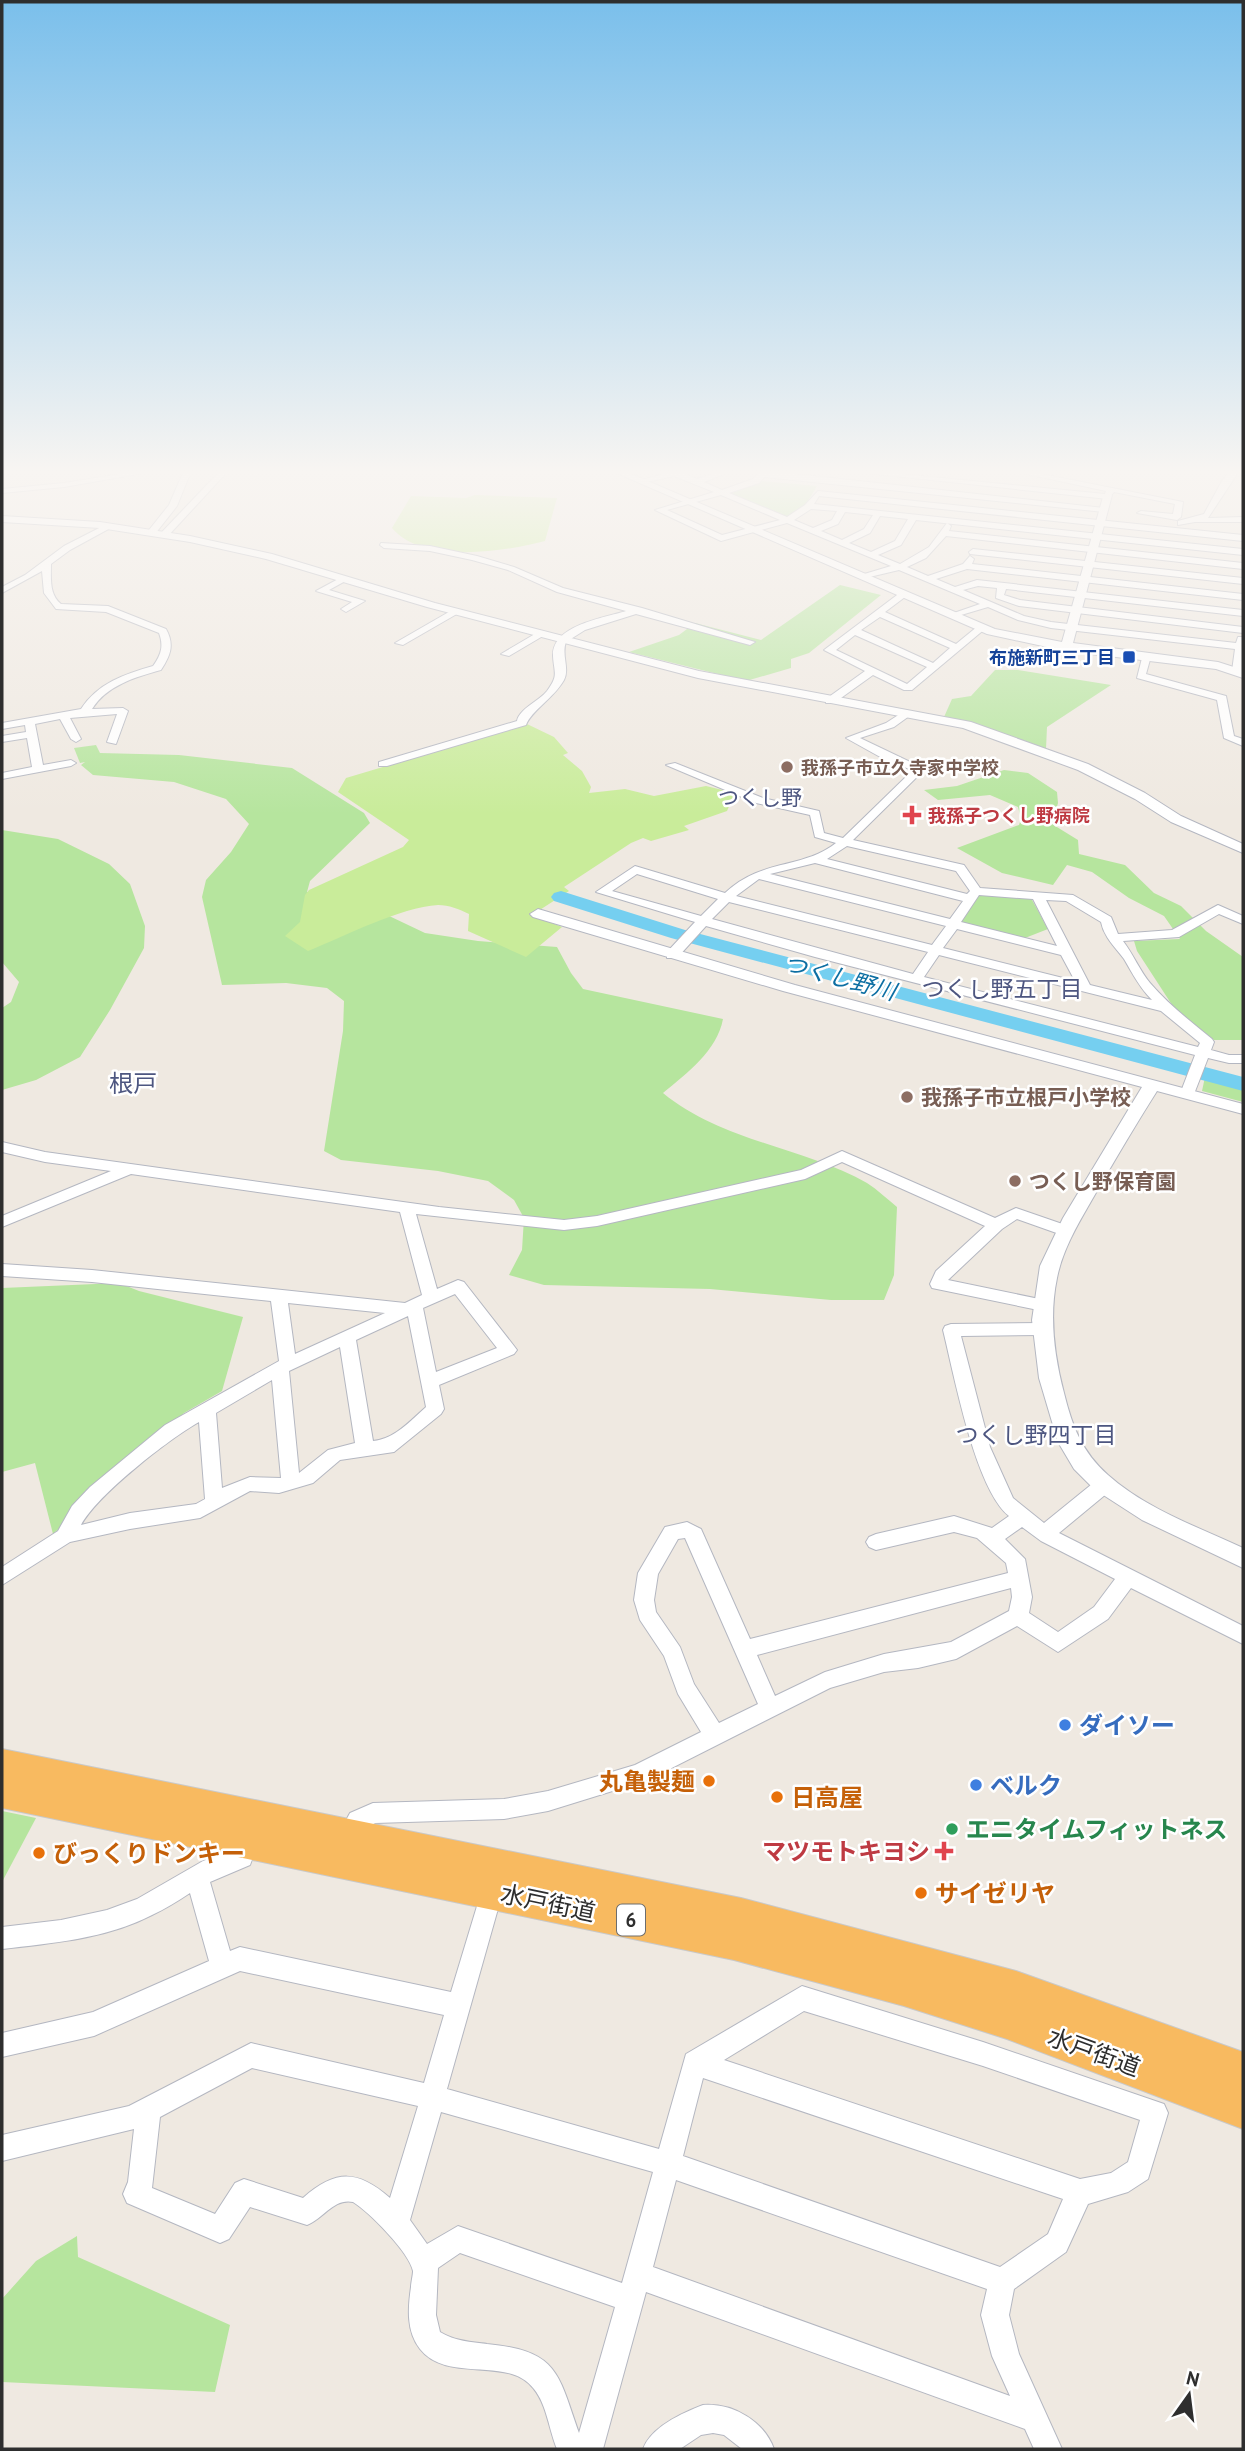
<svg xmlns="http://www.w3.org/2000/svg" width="1245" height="2451" font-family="'PT Sans','Noto Sans JP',sans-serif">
	<rect width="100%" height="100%" fill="#efe9e1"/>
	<g fill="#b6e59e">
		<polygon points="761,481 817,486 805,506 788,517 730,494"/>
		<polygon points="840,585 881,595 809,653 791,659 791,668 746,681 629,652 679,635 695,623 761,640"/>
		<polygon points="995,670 1018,670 1111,685 1047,727 1046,749 984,728 944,717 952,699 971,696"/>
		<path d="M96,745l4,8 79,2 113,13 72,45 6,10 -60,58 -3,11 24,9 54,13 40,19 53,8 79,6 14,26 12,16 140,30c-6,32 -36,54 -60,74 58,48 142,55 204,90 11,7 20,16 30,24l-3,68 -10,25h-53l-121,-11 -166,-4 -35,-10 13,-25 2,-32 -10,-18 -26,-19 -50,-10 -97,-11 -17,-9 19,-120 1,-30 -17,-13 -41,-5 -64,2 -20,-88 4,-17 25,-28 18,-28 -23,-25 -52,-17 -81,-7 -12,-10 4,-3 -5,1 -6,-15z"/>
		<polygon points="1004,770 1028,773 1057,792 1058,803 1052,824 1078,840 1079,854 1125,865 1154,893 1181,906 1206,931 1243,957 1243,1040 1214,1040 1174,1008 1137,951 1134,941 1180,939 1164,916 1129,898 1092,872 1067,865 1053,885 1002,873 957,848 1019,825 1021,819 1018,807 990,795 938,800 924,790 957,786"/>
		<polygon points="2,830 58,839 109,864 130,884 145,926 144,948 110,1010 80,1057 36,1080 2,1090 2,1008 11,1002 19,982 2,962"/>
		<polygon points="981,894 1031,898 1048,929 1025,938 962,923 960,921 976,896"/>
		<polygon points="1205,1077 1243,1087 1243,1102 1202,1091"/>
		<polygon points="119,1283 139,1291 243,1317 222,1391 184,1413 157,1441 53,1534 35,1463 2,1472 2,1288"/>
		<polygon points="2,1811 36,1818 2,1882"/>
		<polygon points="77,2236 78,2257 230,2325 215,2392 2,2382 2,2299 36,2261"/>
	</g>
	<g fill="#c9ec9a">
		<path d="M475,495l82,3 -12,43c-41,11 -123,23 -153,-13l19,-32 55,2z"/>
		<path d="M527,724l27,13 14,16 -5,2 19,16 9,16 -2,6 36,-4 29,7 52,-10 29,7 -8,18 -43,15 5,4 -38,11 -8,-3 -12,5 -67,44 5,4 -37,24 30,12 -36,30 -58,-26 1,-17c-10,-5 -20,-9 -31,-9 -37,2 -95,32 -130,46l-23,-15 15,-14 5,-27 4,-5 94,-43 6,-7 -71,-48 8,-14z"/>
	</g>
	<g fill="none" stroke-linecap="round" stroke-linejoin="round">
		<polygon fill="#75cff0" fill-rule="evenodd" points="561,891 685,930 1243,1077 1243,1091 671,938 554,901 551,897 554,893"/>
		<defs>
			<g id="minor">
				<polygon points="139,471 155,471 64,487 2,493 2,489 64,483"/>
				<polygon points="187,471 195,471 189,476 177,506 155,534 149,534 149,530 169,505 182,475"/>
				<polygon points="220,471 228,471 167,537 161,537 161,533"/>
				<path d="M675,471h12l-4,2 14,6 25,-8h10l-28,11 18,8 31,-11 7,-8h8l336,37 4,2 -4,2 -340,-35 -5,6 -30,10 58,24 18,-12 13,-14 425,44v6l-424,-45 -5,8 429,45v6l-327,-35 -15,25 -23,10 22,9 29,-17 18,-24 4,3 -2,5 294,32v6l-297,-33 -20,22 -19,9 21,9 35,-12 7,-8 4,3 -2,5 271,30v6l-276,-31 -31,10 19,8 22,-7 266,30v6l-237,-27 -2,6 16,5 223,27v6l-224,-27 -23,-8 1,-10 -19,-2 -15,4 61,26 27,6 185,21 2,-6h5l-1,34 -5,3 -5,-3 3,-22 -184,-21 -33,-8 -30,-13 -37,11v-4l29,-10 -81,-34 -38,9v-4l30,-9 -104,-43 -66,18 -66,-31 59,-18 -40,-16 -32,7 -4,-2zM721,495l59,25 -58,15 -55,-25zM811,509l26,2 -5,9 -19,8 -19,-8zM845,512l28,3 -9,14 -22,11 -21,-9 17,-7zM880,516l28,3 -13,22 -24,11 -22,-9 21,-10z"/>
				<polygon points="847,471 870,471 1105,494 1106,491 1012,471 1026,471 1183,502 1181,517 1177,520 1137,513 1141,511 1173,514 1175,504 1114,492 1108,499"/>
				<polygon points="1231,471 1239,471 1208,518 1243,517 1243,522 1195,522 1178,525 1178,521 1204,514 1222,481"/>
				<path d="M107,524l7,2 -44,24 -19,14c0,15 -2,30 10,40l47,2 58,23c9,16 4,27 -5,41 -25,7 -54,15 -69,39l31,-1 5,3 -12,33 -9,-2 10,-28 -47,4 11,21 -5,3 -5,-3 -11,-20 -25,5 8,41 28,-5 5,3 -5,3 -69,13v-6l30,-6 -5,-29 -25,4v-6l24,-4 -1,-7 -23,4v-6l79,-14c17,-26 44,-35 72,-43 8,-11 11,-20 6,-33l-53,-21 -50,-3 -12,-16 -2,-22 -40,22v-6l23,-12 39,-29z"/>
				<path d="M381,543l49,3 47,10 37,11 49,21 79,20 113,34 -5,3 -114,-31 -51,16 -19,12c-5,13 4,26 -2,38 -10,18 -33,31 -38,45l-139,41h-8v-4l138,-41c2,-12 22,-20 30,-30 12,-16 7,-18 6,-35 -1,-31 51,-38 73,-45l-69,-19 -49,-22 -36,-10 -42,-9 -46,-3 -4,-3z"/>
				<polygon points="973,549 1243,578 1243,584 970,554 969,552"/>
				<polygon points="342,577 349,579 329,590 365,601 346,612 341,609 352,602 316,591"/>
				<path d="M901,592l8,2 -24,18 71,32 22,-18 8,2 -74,62h-8l-31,-15 -39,28h-8v-4l39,-28 -41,-21zM880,617l70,31 -17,15 -72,-33zM855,635l72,32 -20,17 -71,-34z"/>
				<polygon points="454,609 462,611 403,645 395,643"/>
				<polygon points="540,631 548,633 509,656 501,654"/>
				<polygon points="1143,654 1151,656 1146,674 1226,696 1234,736 1243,739 1243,746 1224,738 1217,700 1137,678"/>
				<path d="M903,712l9,2 -18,13 -34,11 65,31 -72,71 111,25 16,23 93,7 38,22 7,17 54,-4 46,-25 25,11v8l-24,-10 -40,23 -56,4c10,13 17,30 27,42 18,21 40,38 62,56l2,3 -3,8 18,5h14v8h-14l-21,-5 -14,36 -7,4 -5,-1 -2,-3 15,-39 -380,-98 -109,-31 -29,32h-10v-6l28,-30 -99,-30 39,-26 90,27c37,-35 76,-23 111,-50l-21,-6 -5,-22 -54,-12 -90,-38 9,-2 88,35 56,13 5,22 19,5 70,-68 -22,-7 -45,-25 40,-15zM847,846l109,25 14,20 -3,3 -140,-35zM815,863l148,38 -13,18 -180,-45zM637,874l81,25 -17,17 -89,-25zM759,879l187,47 -14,19 -196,-49zM979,895l54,4 24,47 -96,-24zM1046,900l20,1 35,21c3,15 14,25 23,37 9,15 15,28 28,41l-62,-15zM729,902l199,50 -15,22 -201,-55zM957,929l104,26 14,26 -132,-33zM939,955l222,56 39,32 -2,4 -274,-70z"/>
				<path d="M2,1142l43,10 394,55 125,13 33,-4 204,-46 41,-19 153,67 21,-10 55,19 2,4 -8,5 -48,-17 -15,10 -54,51 101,21 2,4 -2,4 -6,2 -111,-23 -2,-4 6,-13 49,-45 -143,-64 -37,17 -208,47 -33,4 -148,-16 21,75 21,-9 6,2 50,64 3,4 -3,4 -75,31 5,24 -3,5 -47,38 -54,8 -27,23 -34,10 -29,-2 -50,27 -70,11 -60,13 -68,43v-18l56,-36 14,-25 18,-19 75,-62 114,-64 -8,-60 -179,-19 -90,-6v-12l90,6 313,33 17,-8 -22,-83 -269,-38 -129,53v-11l109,-45 -66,-9 -43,-10zM455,1294l42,54 -61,24 -13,-64zM288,1303l97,10 -90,41zM408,1316l18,91c-16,14 -31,32 -53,34l-17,-101zM340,1347l15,96 -27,7 -29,23 -10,-102zM272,1380l9,98 -31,-1 -28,11 -6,-75zM199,1422l6,77 -9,5 -66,9 -49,12c17,-31 87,-85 118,-103z"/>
				<path d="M1042,1323l6,2 2,4 -2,4 -6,2 -81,1 29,111 23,51 31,25 53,-43 7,-2 7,2 2,5 -2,5 -52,43 184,93v18l-112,-56 -23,31 -50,33 -41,-26 -61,33 -38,9 -34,4 -54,16 -182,92 -100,31 -44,8 -129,4c-13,6 -14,19 -27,24l-8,-3 -3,-7 13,-24 23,-10 131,-4 44,-8 87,-26 66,-33 -23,-38 -14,-38 -24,-36 -6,-20 4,-27 27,-46 22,-5 14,7 49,110 258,-66 -2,-10 -29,-25 -23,-6 -78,18 -7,-3 -3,-5 3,-5 7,-3 78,-18 38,12 17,-12c-34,-27 -55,-142 -66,-186l2,-4 6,-2zM1022,1527l19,14 74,38 -21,28 -36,25 -29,-19 3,-16 -7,-38 -20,-20zM685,1538l73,166 -39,19 -25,-39 -14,-37 -24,-35 -2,-12 4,-26 20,-35zM1011,1588l1,9 -3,14 -58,31 -67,12 -59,18 -50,24 -18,-41z"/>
				<path d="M248,1831l8,3 3,7 -9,24 -40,17 20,69 10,-4 211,45 33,-109 8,-3 8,3 3,8 -56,198 212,60 27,-95 116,-68 181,56 181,62 4,9 -20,66 -20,13 -40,12 -22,48 -52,37 -5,26 10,39 43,95h-28l-9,-20 -379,-137 -43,157h-46c-8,-19 -10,-44 -23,-60 -25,-34 -87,-5 -114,-40 -14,-18 -12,-41 -9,-62 0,-4 2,-12 2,-16 -4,-19 -44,-59 -60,-69 -19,-4 -29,16 -46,23l-57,-18 -21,32 -9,4 -93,-40 -4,-9 5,-12 6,-53 -132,32v-26l127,-29 122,-63 173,40 20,-68 -204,-44 -146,65 -92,21v-24l91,-21 116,-51 -19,-68c-12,8 -25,16 -38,22 -46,24 -100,28 -150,34v-22l59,-7 46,-10 30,-11 66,-38 31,-11 6,-16zM804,2011l179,55 157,54 -12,42 -17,11 -31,6 -356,-119zM252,2068l166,38 -28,92c-32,-28 -54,-29 -87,0l-59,-19 -9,4 -20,31 -63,-26 8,-71zM703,2078l360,121 -15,35 -48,33 -317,-111zM441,2112l212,60 -31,111 -164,-57 -31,18 -17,-24zM676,2180l311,109 -6,26 11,41 18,40 -357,-129zM460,2253l155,54 -36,126c-21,-59 -20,-82 -92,-89 -16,-2 -32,-3 -47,-12l-4,-17 2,-47z"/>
				<path d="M703,2405c30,-2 61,16 71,44h-32l-18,-14 -11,-2 -12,2 -21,14h-37c8,-22 39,-36 60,-44z"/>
			</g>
			<g id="tertiary">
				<polygon points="612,471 624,471 995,629 1062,642 1103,497 1112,495 1073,643 1218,662 1243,670 1243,678 1216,669 1066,651 987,634"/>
				<polygon points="2,516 100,522 190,536 272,554 435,603 699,671 971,722 1088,764 1145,793 1181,816 1243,844 1243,853 1171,822 1135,799 1078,770 963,728 698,678 427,607 266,559 190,542 100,528 2,522"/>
				<path d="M538,909l257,76 448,119v10l-86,-23c-21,33 -41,67 -60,100 -16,28 -34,56 -40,87 -8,38 -3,77 7,115 8,33 18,59 44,82 38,34 90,52 135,73v20l-101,-48 -48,-31 -20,-20 -16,-27 -19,-64 -7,-58 8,-54 23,-48 79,-131 -359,-96 -250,-74 -3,-3z"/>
			</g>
			<polygon id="trunk" points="2,1749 741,1898 1016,1971 1243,2052 1243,2129 1007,2039 904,2006 734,1960 2,1808"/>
		</defs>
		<use href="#minor" stroke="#b4b7c1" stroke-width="2"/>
		<use href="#tertiary" stroke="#b4b7c1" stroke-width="2"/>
		<use href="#trunk" stroke="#c9c9c9" stroke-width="2"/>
		<use href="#minor" fill="#fff" fill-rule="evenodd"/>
		<use href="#tertiary" fill="#fff" fill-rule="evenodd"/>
		<use href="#trunk" fill="#f8ba60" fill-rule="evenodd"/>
	</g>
	<linearGradient id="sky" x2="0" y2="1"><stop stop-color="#7abfeb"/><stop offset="0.58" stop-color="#f8f5f2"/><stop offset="1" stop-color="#f8f5f2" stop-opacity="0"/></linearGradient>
	<rect width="1245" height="814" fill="url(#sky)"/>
	<rect fill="#1a4fb4" stroke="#fff" stroke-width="2.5" x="1122" y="650" width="14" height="14" rx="3.5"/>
	<g fill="#8d6e63" stroke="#fff" stroke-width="2.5">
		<circle cx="787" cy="767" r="7"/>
		<circle cx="907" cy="1097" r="7"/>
		<circle cx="1015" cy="1181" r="7"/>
	</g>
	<g fill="#e0444e" stroke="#fff" stroke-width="2.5">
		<path d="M908.5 804.5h7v7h7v7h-7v7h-7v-7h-7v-7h7z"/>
		<path d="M940.5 1840.5h7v7h7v7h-7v7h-7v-7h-7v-7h7z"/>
	</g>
	<g fill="#3f7fe0" stroke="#fff" stroke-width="2.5">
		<circle cx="1065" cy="1725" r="7"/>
		<circle cx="976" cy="1785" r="7"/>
	</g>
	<g fill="#e8710a" stroke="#fff" stroke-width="2.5">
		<circle cx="709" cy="1781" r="7"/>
		<circle cx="777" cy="1797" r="7"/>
		<circle cx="39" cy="1853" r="7"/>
		<circle cx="921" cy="1893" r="7"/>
	</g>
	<circle fill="#2e9e5b" stroke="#fff" stroke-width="2.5" cx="952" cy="1829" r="7"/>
	<g text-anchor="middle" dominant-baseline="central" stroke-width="5" stroke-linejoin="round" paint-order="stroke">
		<g font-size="18" font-weight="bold" fill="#164399" stroke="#fff" text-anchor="end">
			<text x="1115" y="657">布施新町三丁目</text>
		</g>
		<g font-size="18" font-weight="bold" fill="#785e54" stroke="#fff" text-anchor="start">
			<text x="801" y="767">我孫子市立久寺家中学校</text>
		</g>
		<g font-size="18" font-weight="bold" fill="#be3a42" stroke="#fff" text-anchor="start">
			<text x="928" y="815">我孫子つくし野病院</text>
		</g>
		<rect fill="#fff" stroke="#6d6d6d" stroke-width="2" x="617" y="1904.5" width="28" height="31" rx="5"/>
		<g font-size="19" font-weight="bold" fill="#2e2e2e">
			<text x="631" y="1920">6</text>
		</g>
		<g font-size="21" fill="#4d5680" stroke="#fff">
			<text x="760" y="797">つくし野</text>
		</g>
		<g font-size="21" font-weight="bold" fill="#785e54" stroke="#fff" text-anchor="start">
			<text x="921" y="1097">我孫子市立根戸小学校</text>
			<text x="1029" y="1181">つくし野保育園</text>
		</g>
		<g font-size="23" font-style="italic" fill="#0d6fa3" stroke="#fff">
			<text transform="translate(840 977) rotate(15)">つくし野川</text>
		</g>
		<g font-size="23" fill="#4d5680" stroke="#fff">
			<text x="1002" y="988">つくし野五丁目</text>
			<text x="1036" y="1434">つくし野四丁目</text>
		</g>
		<g font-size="24" fill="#4d5680" stroke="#fff">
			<text x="133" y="1083">根戸</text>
		</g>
		<g font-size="24" font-weight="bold" fill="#366cbe" stroke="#fff" text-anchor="start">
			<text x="1079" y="1725">ダイソー</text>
			<text x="990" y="1785">ベルク</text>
		</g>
		<g font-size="24" font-weight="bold" fill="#c56008" stroke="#fff" text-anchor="start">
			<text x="695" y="1781" text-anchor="end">丸亀製麺</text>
			<text x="791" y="1797">日高屋</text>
			<text x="53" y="1853">びっくりドンキー</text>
			<text x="935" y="1893">サイゼリヤ</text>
		</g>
		<g font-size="24" font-weight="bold" fill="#27864d" stroke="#fff" text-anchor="start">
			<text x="966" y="1829">エニタイムフィットネス</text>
		</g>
		<g font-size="24" font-weight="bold" fill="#be3a42" stroke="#fff" text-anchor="end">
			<text x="930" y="1851">マツモトキヨシ</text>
		</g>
		<g font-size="24" fill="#2e2e2e" stroke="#fff">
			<text transform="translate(548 1903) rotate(12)">水戸街道</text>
			<text transform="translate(1094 2052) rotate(20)">水戸街道</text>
		</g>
	</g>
	<rect width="1245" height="2451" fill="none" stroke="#2e2e2e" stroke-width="7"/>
	<g transform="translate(1189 2395) rotate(14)" stroke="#ffffff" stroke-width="5" paint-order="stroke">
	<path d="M0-5L12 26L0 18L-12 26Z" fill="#2e2e2e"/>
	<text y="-10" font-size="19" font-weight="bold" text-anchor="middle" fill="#2e2e2e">N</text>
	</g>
</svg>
